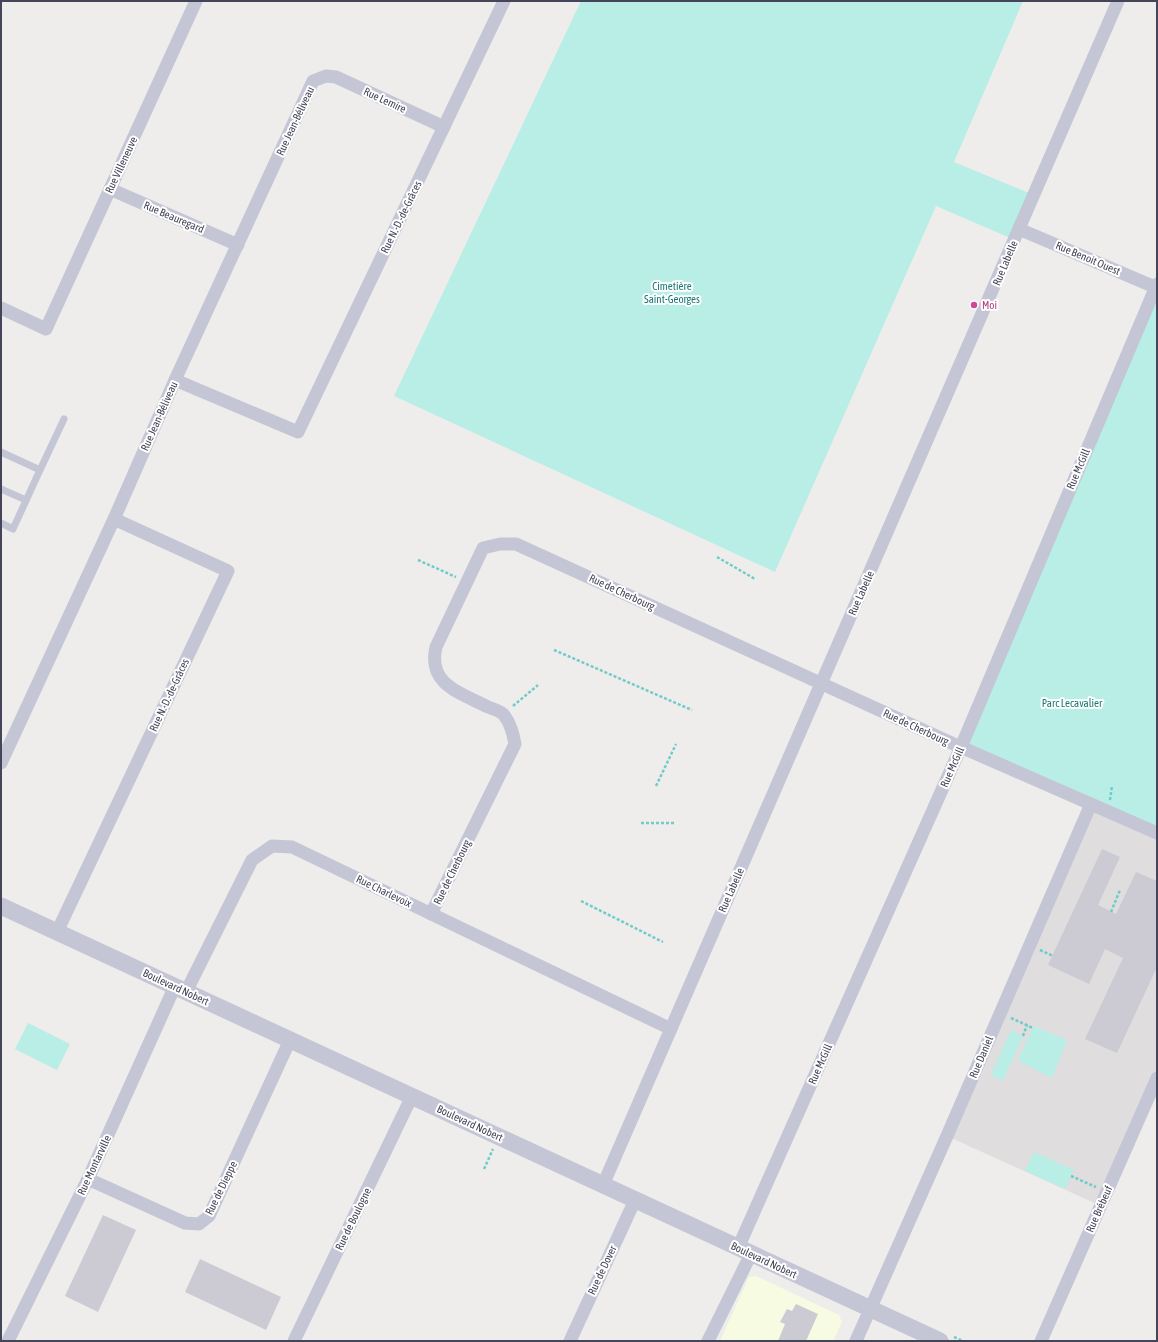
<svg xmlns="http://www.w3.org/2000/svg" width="1158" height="1342" font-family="'Asap Condensed',sans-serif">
	<rect width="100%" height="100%" fill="#eeedeb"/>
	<polygon fill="#f7fbe2" points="756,1276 839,1315 842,1322 833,1341 720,1341 749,1277"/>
	<polygon fill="#dfdddd" points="1091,804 1157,833 1157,1078 1101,1206 947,1136"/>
	<g fill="#b8eee6">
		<polygon points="581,1 1023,1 954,162 1034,195 1015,240 936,206 775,572 394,396"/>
		<polygon points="1157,288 1157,833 961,747"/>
		<polygon points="28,1023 70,1044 57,1070 15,1049"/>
		<polygon points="1033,1026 1067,1040 1052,1078 1018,1061"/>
		<polygon points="1011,1030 1023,1036 1003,1081 991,1075"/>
		<polygon points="1034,1152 1074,1170 1065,1189 1025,1171"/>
	</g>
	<g fill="#cccbd4">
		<polygon points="1102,849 1120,857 1098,905 1116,914 1136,872 1157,881 1157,967 1117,1053 1085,1039 1123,958 1105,949 1089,984 1048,965"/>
		<polygon points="103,1215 136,1230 98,1312 65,1296"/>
		<polygon points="200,1259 281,1297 266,1330 185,1292"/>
		<polygon points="796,1304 818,1314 806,1341 778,1341 785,1324 780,1322 787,1309 792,1311"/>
	</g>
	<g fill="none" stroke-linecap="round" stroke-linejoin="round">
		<g stroke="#70cbc9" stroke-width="2.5" stroke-dasharray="3 2" stroke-linecap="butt">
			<polyline points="717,557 755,579"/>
			<polyline points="418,560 456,577"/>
			<polyline points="554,650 692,710"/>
			<polyline points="513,706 538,685"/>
			<polyline points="656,786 676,744"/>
			<polyline points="1110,800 1112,786"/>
			<polyline points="641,823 676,823"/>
			<polyline points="581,901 663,942"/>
			<polyline points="1111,912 1120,890"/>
			<polyline points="1040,950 1053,956"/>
			<polyline points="1011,1018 1033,1028"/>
			<polyline points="1023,1036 1027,1025"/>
			<polyline points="484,1169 493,1149"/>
			<polyline points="1071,1176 1096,1187"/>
			<polyline points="954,1337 963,1341"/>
		</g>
		<g stroke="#c4c6d6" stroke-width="7">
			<polyline points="1,452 40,470 13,529 1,523"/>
			<polyline points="40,470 64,419"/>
			<polyline points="1,489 26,500"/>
		</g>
		<g stroke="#c4c6d6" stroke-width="13">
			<polyline points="110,189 238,245"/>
			<polyline points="1019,229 1157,288"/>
			<polyline points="1,308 46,329 196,1"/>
			<polyline points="175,380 298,432 504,1"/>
			<polyline points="1,763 114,519 175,380 313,81 326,76 336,77 444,127"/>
			<path d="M431,914l84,-170c-2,-10 -4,-20 -11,-29 -3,-4 -11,-6 -16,-8 -27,-14 -61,-22 -52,-60l47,-99 17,-4h16l431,197 210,92"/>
			<polyline points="57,932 228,571 114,519"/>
			<polyline points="186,992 252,860 272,846 292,847 671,1029"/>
			<polyline points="88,1179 185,1223 199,1224 209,1216 290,1040"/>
			<polyline points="603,1185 1118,1"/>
			<polyline points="738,1248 961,747 1157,284"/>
			<polyline points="8,1341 88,1179 175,986"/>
			<polyline points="294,1341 412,1096"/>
			<polyline points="570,1341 635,1200"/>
			<polyline points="708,1341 751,1254"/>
			<polyline points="856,1341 947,1136 1091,804"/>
			<polyline points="1041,1341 1157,1078"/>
		</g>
		<polyline stroke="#c4c6d6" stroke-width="17" points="1,906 940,1341"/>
	</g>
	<circle fill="#d1479c" stroke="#fff" stroke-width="1.5" cx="974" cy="305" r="4"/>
	<g text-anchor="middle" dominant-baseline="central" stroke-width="4" stroke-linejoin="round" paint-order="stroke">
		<g font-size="11" fill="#444558" stroke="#fff">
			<text transform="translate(385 100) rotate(25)">Rue Lemire</text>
			<text transform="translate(295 121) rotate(-65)">Rue Jean-Béliveau</text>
			<text transform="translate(121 165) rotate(-65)">Rue Villeneuve</text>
			<text transform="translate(174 217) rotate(23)">Rue Beauregard</text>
			<text transform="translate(401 217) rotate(-64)">Rue N.-D.-de-Grâces</text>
			<text transform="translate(1088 258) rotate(23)">Rue Benoit Ouest</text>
			<text transform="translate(1005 263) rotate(-67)">Rue Labelle</text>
			<text transform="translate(159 416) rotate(-66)">Rue Jean-Béliveau</text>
			<text transform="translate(1078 469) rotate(-67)">Rue McGill</text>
			<text transform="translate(622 592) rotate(25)">Rue de Cherbourg</text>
			<text transform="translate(861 593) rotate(-66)">Rue Labelle</text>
			<text transform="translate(169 695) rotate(-65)">Rue N.-D.-de-Grâces</text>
			<text transform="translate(916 727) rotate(25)">Rue de Cherbourg</text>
			<text transform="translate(952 767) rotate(-66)">Rue McGill</text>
			<text transform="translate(452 872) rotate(-64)">Rue de Cherbourg</text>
			<text transform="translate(731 890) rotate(-66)">Rue Labelle</text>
			<text transform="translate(384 891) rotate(26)">Rue Charlevoix</text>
			<text transform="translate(176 987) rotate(25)">Boulevard Nobert</text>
			<text transform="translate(981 1057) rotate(-67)">Rue Daniel</text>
			<text transform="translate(820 1064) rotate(-66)">Rue McGill</text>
			<text transform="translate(470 1123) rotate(25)">Boulevard Nobert</text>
			<text transform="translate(94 1165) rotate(-65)">Rue Montarville</text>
			<text transform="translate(221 1188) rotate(-64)">Rue de Dieppe</text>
			<text transform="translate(1099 1209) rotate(-66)">Rue Brébeuf</text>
			<text transform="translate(353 1219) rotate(-64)">Rue de Boulogne</text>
			<text transform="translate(764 1260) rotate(25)">Boulevard Nobert</text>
			<text transform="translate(602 1270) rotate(-65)">Rue de Dover</text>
		</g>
		<g font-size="11" fill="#167875" stroke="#fff">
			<text x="672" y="286">Cimetière<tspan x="672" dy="13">Saint-Georges</tspan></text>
			<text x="1072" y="703">Parc Lecavalier</text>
		</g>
		<g font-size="11" fill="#b23c85" stroke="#fff" text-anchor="start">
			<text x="982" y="305">Moi</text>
		</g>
	</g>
	<rect width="1158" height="1342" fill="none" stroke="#444558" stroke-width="4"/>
</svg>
